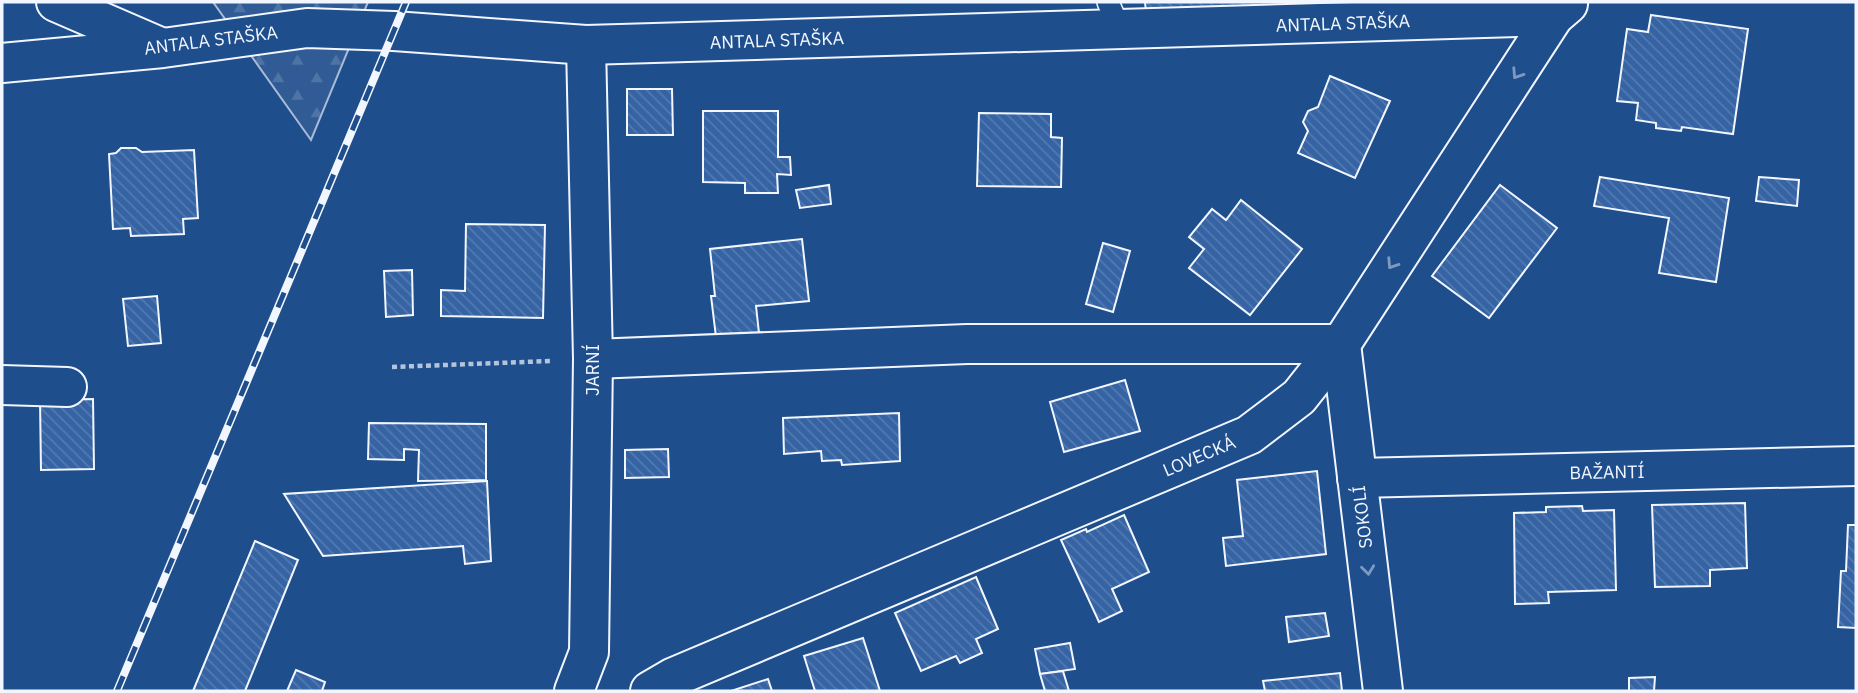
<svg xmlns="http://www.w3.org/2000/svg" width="1858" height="693" font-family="'IBM Plex Sans',sans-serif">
	<defs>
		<pattern id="forest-firs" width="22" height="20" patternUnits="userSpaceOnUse" patternTransform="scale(1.75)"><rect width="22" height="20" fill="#305b95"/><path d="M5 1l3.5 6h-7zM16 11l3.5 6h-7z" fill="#4e73a5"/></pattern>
		<pattern id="building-back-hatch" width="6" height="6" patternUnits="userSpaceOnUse" patternTransform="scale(1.75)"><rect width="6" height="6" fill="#3563a3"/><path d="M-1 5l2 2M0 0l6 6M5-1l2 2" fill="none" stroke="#537ab1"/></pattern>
	</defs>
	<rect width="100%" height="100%" fill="#1f4e8c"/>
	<polygon fill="url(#forest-firs)" stroke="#a8bbd7" stroke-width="2" points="213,2 368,2 311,140"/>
	<g fill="url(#building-back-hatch)" stroke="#f2f6ff" stroke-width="2">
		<polygon points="1145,2 1337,2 1278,8 1146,12"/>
		<polygon points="1651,15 1748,29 1733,134 1682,127 1681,131 1656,128 1656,123 1636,120 1638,103 1617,101 1627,29 1648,32"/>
		<polygon points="1330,76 1390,101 1355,178 1298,153 1308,131 1303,122 1308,111 1318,107"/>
		<polygon points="627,89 672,89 673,135 627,135"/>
		<polygon points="703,111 778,111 778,157 790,157 791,175 777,174 778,193 745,193 745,183 703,182"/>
		<polygon points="979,113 1051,114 1051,137 1062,138 1061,187 977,186"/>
		<polygon points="121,148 136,148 142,152 194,150 198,218 183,219 184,234 131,236 130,228 113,229 109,154 116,153"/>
		<polygon points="1600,177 1729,198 1716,282 1659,273 1669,218 1594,206"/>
		<polygon points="1759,177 1799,180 1797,206 1756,201"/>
		<polygon points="829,185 831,204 800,208 796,190"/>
		<polygon points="1500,185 1557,228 1489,318 1432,276"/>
		<polygon points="1241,200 1302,249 1250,315 1189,268 1204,249 1189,237 1212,209 1226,220"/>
		<polygon points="466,224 545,225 543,318 441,316 441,290 465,291"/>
		<polygon points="802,239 809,301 756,306 759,333 716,337 711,296 715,296 710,249"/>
		<polygon points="1103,243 1130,251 1113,312 1086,304"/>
		<polygon points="412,270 413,315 386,317 384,271"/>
		<polygon points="157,296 161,343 128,346 123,299"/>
		<polygon points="1125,380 1140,431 1064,452 1050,402"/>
		<polygon points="93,399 94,469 41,470 40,400"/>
		<polygon points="899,413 900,461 842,465 841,460 822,461 821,451 784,454 783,418"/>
		<polygon points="369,423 486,424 486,480 418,481 419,450 404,449 404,460 368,459"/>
		<polygon points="668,449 669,477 625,478 625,450"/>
		<polygon points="1317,471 1326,554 1226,566 1223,538 1243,536 1237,480"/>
		<polygon points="487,481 491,561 465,564 463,546 323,556 284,494"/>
		<polygon points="1745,503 1747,568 1710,570 1710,586 1655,587 1652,505"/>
		<polygon points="1582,506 1583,511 1614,510 1616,590 1548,592 1549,603 1515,604 1514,513 1546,512 1546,507"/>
		<polygon points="1124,515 1149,572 1112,589 1122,611 1099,622 1061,540 1086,529 1087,532"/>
		<polygon points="1848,525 1856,525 1856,628 1838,627 1841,571 1846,571"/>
		<polygon points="255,541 298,560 245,691 193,691"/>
		<polygon points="976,577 998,629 976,639 982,653 960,663 956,656 921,671 895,613"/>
		<polygon points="1325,613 1329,636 1289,642 1286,617"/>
		<polygon points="863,638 880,691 815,691 804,656"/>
		<polygon points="1070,643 1075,669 1040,674 1035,649"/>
		<polygon points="296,670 325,682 322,691 287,691"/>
		<polygon points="1063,671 1069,691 1045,691 1040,674"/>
		<polygon points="1340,673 1342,691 1265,691 1263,681"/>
		<polygon points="1655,677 1654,691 1629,691 1629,678"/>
		<polygon points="768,679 772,691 731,691"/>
	</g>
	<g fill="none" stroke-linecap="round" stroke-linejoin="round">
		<defs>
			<polyline id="lane" points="1108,2 1120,30"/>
			<g id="street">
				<polyline points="56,2 160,47"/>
				<polyline points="2,63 163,48 307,28 394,31 586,45 1554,16"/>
				<polyline points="1341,344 1383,691"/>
				<polyline points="593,359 967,344 1341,344"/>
				<polyline points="2,385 67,387"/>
				<polyline points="1357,478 1856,466"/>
				<polyline points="574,691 589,652 593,359 586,45"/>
				<polyline points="650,691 674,677 1249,435 1299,397 1341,344 1554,16 1568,4"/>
			</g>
		</defs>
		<use href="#lane" stroke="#f2f6ff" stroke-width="24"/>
		<use href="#street" stroke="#f2f6ff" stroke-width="42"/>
		<polyline stroke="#b3c4dc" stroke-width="4.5" stroke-dasharray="5 3.5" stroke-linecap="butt" points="392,367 551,361"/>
		<use href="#lane" stroke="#1f4e8c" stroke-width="21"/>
		<use href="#street" stroke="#1f4e8c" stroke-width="38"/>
		<defs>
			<polyline id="rail" points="117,691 406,2"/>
		</defs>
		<use href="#rail" stroke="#f2f6ff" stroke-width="8"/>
		<use href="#rail" stroke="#1f4e8c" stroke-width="5" stroke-dasharray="16" stroke-linecap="butt"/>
	</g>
	<defs><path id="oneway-chevron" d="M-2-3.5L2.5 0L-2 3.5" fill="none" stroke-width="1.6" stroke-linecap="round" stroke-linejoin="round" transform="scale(1.75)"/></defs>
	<g stroke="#7e9ac0">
		<use href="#oneway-chevron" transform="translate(1517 74) rotate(123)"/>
		<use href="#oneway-chevron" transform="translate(1392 264) rotate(123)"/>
		<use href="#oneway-chevron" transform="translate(1368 570) rotate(83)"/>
	</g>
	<g text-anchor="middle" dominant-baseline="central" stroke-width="5" stroke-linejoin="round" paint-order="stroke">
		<g font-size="18" fill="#f2f6ff" stroke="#1f4e8c">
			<text transform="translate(1343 23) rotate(-2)">ANTALA STAŠKA</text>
			<text transform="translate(211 40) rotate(-7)">ANTALA STAŠKA</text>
			<text transform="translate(777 40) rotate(-2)">ANTALA STAŠKA</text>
			<text transform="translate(592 370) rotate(-90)">JARNÍ</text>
			<text transform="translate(1199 456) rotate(-23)">LOVECKÁ</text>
			<text transform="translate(1607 472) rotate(-1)">BAŽANTÍ</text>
			<text transform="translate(1362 517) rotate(-97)">SOKOLÍ</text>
		</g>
	</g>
	<rect width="1858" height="693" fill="none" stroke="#f2f6ff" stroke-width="7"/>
</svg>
